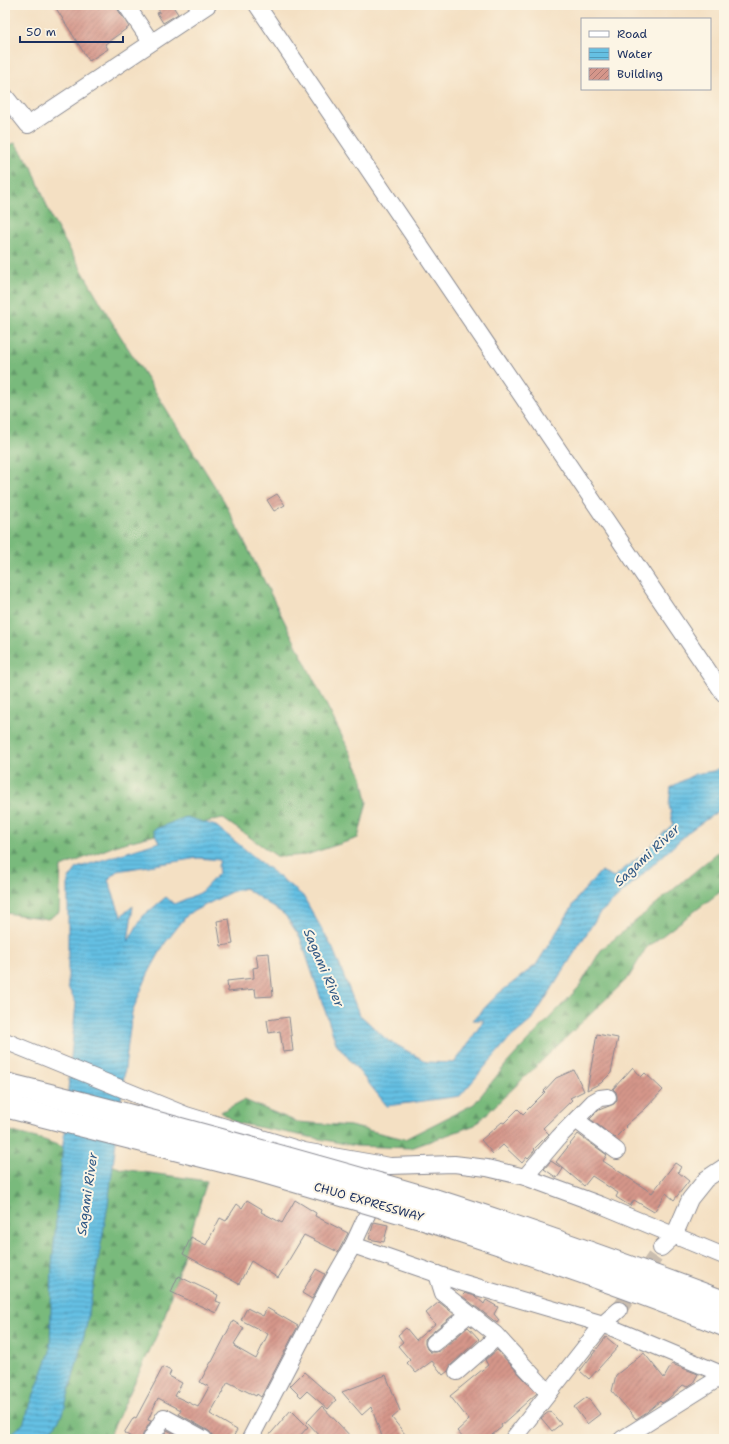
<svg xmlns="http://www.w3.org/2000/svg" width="729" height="1444" font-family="'Shantell Sans',sans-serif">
	<defs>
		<pattern id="forest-firs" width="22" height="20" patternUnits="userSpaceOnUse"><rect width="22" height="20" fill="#79ba7c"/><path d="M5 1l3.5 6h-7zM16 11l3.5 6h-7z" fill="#629869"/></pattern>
		<pattern id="water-rules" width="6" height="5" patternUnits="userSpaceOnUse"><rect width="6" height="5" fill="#65c0e3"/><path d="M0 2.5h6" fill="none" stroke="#529cbb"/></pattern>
		<pattern id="building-hatch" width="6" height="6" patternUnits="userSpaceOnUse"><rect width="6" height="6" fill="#d5968a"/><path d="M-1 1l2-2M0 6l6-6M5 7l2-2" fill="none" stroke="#ac7b74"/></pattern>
	</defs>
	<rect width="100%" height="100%" fill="#fcf5e5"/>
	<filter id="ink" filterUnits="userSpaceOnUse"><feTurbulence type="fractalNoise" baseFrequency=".025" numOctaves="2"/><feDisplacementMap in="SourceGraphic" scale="8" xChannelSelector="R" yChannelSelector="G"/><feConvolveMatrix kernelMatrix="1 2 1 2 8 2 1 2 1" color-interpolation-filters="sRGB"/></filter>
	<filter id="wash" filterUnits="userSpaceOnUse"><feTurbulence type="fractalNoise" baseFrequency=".012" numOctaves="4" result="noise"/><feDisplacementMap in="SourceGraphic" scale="16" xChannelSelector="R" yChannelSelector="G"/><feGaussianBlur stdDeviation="0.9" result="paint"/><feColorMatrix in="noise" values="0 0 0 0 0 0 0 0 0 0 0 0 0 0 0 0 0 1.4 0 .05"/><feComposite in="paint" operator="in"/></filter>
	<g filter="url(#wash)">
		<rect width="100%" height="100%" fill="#f4e0c3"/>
		<g fill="url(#forest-firs)" stroke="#4a746d">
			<polygon points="15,143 32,167 52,219 116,329 224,501 362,776 367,802 358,838 306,855 278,857 222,818 120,844 61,867 59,912 48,919 5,913 5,146"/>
			<polygon points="724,847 724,889 646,948 629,977 475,1125 411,1148 356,1146 237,1123 221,1112 244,1100 297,1122 350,1126 405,1139 474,1104 508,1062 579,987 601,950"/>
			<polygon points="5,1130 44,1140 122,1169 207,1181 162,1324 108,1439 5,1439"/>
		</g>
		<path fill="url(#water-rules)" stroke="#4078a0" fill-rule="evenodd" d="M724,767v40l-33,23 -92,84 -67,106 -24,20 -48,56 -73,10 -51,-63 -36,-106 -15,-22 -40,-27 -14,4 -43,22 -23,29 -17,31 -16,38 -24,193 -22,123 -23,86 -17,25h-41l18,-15 27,-72 2,-87 24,-262 -8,-16v-107l9,-12 82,-26 -6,-12 33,-13 30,9 87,70 30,53 26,65 27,25 41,23 27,1 7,-9 23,-34h-11l25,-26 38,-29 43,-69 22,-25 13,6 25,-20 34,-33 -4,-19 2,-18 24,-13 18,-3zM198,858l22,2 -2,6 1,7 -19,20 -26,11 -8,-7 -24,20 -14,25 5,-36 -12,10 -13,-36 9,-9z"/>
		<g id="blocks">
			<g fill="url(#building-hatch)">
				<polygon points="54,5 115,5 129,27 105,44 108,49 89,61"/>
				<polygon points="155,5 172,5 178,14 163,23 157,13 160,12"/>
				<polygon points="277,494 285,505 274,511 267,500"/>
				<polygon points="229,919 233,944 221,946 217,921"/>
				<polygon points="269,953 273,996 256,997 255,989 228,992 227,981 254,978 253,968 258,967 256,954"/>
				<polygon points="289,1017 293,1051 283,1052 280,1031 269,1033 267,1020"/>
				<polygon points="597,1034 618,1038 611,1073 601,1083 587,1090"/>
				<polygon points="633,1067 641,1077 645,1073 663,1090 645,1109 625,1126 626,1127 615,1138 590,1119 599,1110 614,1104 617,1100 617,1096 616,1092 613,1089"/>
				<polygon points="574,1070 584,1091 570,1098 572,1100 543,1128 549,1134 534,1149 535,1150 528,1158 527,1157 522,1163 503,1145 493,1154 481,1140 502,1122 504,1123 518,1109 523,1114 545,1092 544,1091 556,1078"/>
				<polygon points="578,1134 607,1155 603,1161 652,1193 675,1163 681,1167 678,1172 689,1181 674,1200 666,1193 654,1212 634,1200 630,1206 616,1197 618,1193 592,1176 584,1186 556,1162"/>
				<polygon points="551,1161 563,1169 557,1178 544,1169"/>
				<polygon points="247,1200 262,1209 261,1212 282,1223 295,1200 316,1213 315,1216 348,1233 338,1252 304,1235 278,1278 251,1261 239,1284 183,1254 191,1237 206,1245 220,1218 226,1221 237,1204 242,1208"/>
				<polygon points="374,1222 388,1225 384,1242 369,1239"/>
				<polygon points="316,1269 325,1274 312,1299 302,1293"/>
				<polygon points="178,1276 218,1295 216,1301 221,1303 216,1313 171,1292"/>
				<polygon points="465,1293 475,1296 484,1304 486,1300 498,1307 494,1314 499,1320 497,1323 462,1296"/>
				<polygon points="439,1302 454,1314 428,1336 425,1339 425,1344 427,1349 430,1352 435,1352 440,1351 468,1327 479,1339 451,1365 448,1371 443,1375 432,1361 416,1373 407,1363 410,1360 398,1346 403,1342 398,1335 406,1328 416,1340 435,1324 426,1313"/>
				<polygon points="247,1308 263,1316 267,1308 298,1326 261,1397 257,1394 256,1396 228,1382 210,1414 237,1430 232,1439 218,1439 213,1436 209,1431 179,1414 181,1410 158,1398 148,1420 151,1421 143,1434 142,1439 135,1439 124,1433 134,1417 136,1418 163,1367 171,1371 169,1376 182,1383 175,1396 198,1407 209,1387 200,1382 211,1362 212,1362 233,1321 244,1328 234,1344 236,1345 235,1347 256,1359 268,1334 241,1320"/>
				<polygon points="606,1337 618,1347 589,1379 580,1371"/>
				<polygon points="497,1350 537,1393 501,1425 502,1427 487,1439 464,1439 457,1431 469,1420 450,1396 488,1365 485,1360"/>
				<polygon points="644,1353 664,1378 672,1364 698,1374 693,1383 687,1387 683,1385 668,1399 662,1403 660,1401 647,1412 636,1419 612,1391 616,1375"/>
				<polygon points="304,1372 336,1400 328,1409 307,1391 301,1397 290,1386"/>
				<polygon points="386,1375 400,1411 392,1418 409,1439 383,1439 371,1407 362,1415 342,1392"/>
				<polygon points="587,1397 600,1414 587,1424 574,1407"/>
				<polygon points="322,1406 353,1439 323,1439 307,1422"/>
				<polygon points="291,1410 308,1427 297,1439 266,1439"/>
				<polygon points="550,1411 561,1424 552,1431 541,1418"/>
				<polygon points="167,1430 184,1439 162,1439"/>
			</g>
		</g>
	</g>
	<g filter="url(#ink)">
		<use href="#blocks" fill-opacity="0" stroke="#888890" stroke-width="1"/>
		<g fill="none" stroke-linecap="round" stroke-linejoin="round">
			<polyline stroke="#c9bdaf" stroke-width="16" stroke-dasharray="16 8" stroke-linecap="butt" points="619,1310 661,1248"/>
			<defs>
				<g id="minor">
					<polyline points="126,5 151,42"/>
					<polyline points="257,5 724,694"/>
					<polyline points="5,96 28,125 208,5"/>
					<polyline points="5,1041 186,1115 304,1151 390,1166 454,1164 487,1168 525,1177 601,1205 724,1256"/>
					<polyline points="576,1120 617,1151"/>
					<polyline points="525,1177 559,1137 593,1102 600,1098 608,1097"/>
					<polyline points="353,1245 460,1282 603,1324 724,1375"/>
					<polyline points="661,1248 674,1236 690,1199 706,1179 724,1167"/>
					<polyline points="437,1274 443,1293 495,1334 549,1393"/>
					<polyline points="434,1343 469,1314"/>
					<polyline points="457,1372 497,1337"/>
					<polyline points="151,1439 164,1417 204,1439"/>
					<polyline points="250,1439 330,1285 353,1245 376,1195"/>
					<polyline points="513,1439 603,1324 619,1310"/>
					<polyline points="622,1439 724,1375"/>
				</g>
				<g id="highway">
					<path d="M434,1200c98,31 194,66 290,102"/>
					<path d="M427,1220c100,32 199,66 297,105"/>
				</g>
			</defs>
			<use href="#minor" stroke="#888890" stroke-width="18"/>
			<use href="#highway" stroke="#888890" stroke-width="24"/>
			<use href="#minor" stroke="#fff" stroke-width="16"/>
			<use href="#highway" stroke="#fff" stroke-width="22"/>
			<defs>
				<g id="highway-bridge">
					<path d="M5,1084c144,35 287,75 429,116"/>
					<polyline points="5,1106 254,1169 427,1220"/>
				</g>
			</defs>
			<use href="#highway-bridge" stroke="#888890" stroke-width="24" stroke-linecap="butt"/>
			<use href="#highway-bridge" stroke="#fff" stroke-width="22"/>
		</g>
	</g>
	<g text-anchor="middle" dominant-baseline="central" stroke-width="4" stroke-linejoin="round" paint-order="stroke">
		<g font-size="12" fill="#1b2f5e" stroke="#fcf5e5">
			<text transform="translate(369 1202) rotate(16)">CHUO EXPRESSWAY</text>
		</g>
		<g font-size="13" font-style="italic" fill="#315a86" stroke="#fcf5e5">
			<text transform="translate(647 855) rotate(-43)">Sagami River</text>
			<text transform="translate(324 968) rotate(67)">Sagami River</text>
			<text transform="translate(87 1194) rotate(-82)">Sagami River</text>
		</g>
	</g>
	<rect width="729" height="1444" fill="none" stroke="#fcf5e5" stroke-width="20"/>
	<rect x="581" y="18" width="130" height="72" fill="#fcf5e5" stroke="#a2a6af"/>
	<rect x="589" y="31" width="20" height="6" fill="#ffffff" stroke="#a2a6af"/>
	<text x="617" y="38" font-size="12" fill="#1b2f5e">Road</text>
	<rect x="589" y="48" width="20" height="12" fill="url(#water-rules)" stroke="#a2a6af"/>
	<text x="617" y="58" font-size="12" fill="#1b2f5e">Water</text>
	<rect x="589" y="68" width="20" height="12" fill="url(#building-hatch)" stroke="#a2a6af"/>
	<text x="617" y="78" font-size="12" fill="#1b2f5e">Building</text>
	<path d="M20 36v6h103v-6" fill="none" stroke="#1b2f5e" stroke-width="2"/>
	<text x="26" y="36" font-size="12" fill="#1b2f5e" stroke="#fcf5e5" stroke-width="3" paint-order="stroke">50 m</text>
</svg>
